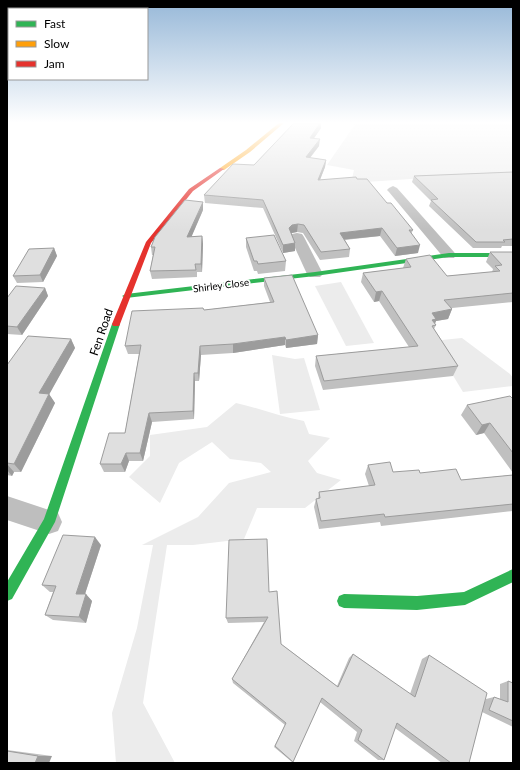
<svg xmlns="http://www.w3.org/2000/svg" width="520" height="770" font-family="Lato,sans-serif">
	<rect width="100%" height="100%" fill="#fff"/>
	<g fill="#ececec">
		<polygon points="356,123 513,123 513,172 351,183 354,170 327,165"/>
		<polygon points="341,282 374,343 346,346 315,286"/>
		<polygon points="462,338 510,374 513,378 513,386 463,392 432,341"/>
		<polygon points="272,355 295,359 304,358 320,410 280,414"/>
		<path d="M236,403c23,5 45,14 68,18l5,13 21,4 -22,23 9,12 24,7 -36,28h-48l-13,31 -51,6h-26l-24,158 32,60h-59l-4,-50 25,-85 16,-83h-11l56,-28 31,-34 42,-11 -10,-9 -31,-4 -18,-17 -33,21 -19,40 -31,-26 21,-21v-21l57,-8z"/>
	</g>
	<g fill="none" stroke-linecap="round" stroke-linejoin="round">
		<g fill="#bebebe" fill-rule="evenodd">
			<polygon points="393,186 397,188 454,252 456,255 454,258 444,258 389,192 387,190 389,188"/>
			<polygon points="297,233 302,234 304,237 323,274 320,277 310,277 307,274 290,237 292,234"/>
			<polygon points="7,496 58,513 62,522 58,531 49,534 7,520"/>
		</g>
		<g fill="#30b455" fill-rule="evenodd">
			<polygon points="449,253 513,253 513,257 449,257 315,276 126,298 122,296 126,294 315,272"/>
			<polygon points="116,321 120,324 55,522 12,599 7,601 7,582 44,519 112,324"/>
			<polygon points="513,569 513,582 465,605 417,610 344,608 339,606 337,601 339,596 344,594 417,596 464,592"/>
		</g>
		<polygon fill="#ff9f0a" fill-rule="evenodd" points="279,123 284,123 250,152 224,170 220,170 220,168 246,150"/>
		<polygon fill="#e5322d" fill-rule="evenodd" points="220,168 224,169 193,191 151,243 120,324 119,326 113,326 112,324 146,242 189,189"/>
	</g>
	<g fill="#c0c0c0">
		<polygon points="294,123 321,123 321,128 314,138 319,146 310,158 326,160 325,167 320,180 357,179 387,203 413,230 411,234 418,253 395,256 380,236 345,240 350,249 349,257 320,260 303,233 297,232 291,233 295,243 295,251 283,253 263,208 205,203 204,195 254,165"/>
		<polygon points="513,172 513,246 502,246 501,248 473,248 429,206 431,201 412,182 414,176"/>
		<polygon points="203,210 191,237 202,236 203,244 202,272 197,272 197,277 152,279 150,271 153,255 152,255 151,247"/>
		<polygon points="246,238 286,261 285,271 258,274 257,271 254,271 246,247"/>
		<polygon points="54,248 57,256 43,282 17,283 13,276"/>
		<polygon points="490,252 513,252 513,302 452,308 452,309 448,319 436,321 435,324 436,325 434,329 458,366 453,376 323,390 315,366 316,356 409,347 379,301 374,302 361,282 363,273 403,268 406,259 447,276 492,272 493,269 486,262"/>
		<polygon points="264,278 318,335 317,344 286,348 285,345 233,353 201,355 199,381 195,381 194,419 152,422 143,461 129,461 125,472 104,472 100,464 125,433 139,354 128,354 125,346 204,310 270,302 264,286"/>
		<polygon points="45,288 48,296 22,335 7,334 7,298"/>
		<polygon points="71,339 75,348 49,394 55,403 21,472 14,472 12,476 7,475 7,365"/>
		<polygon points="513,399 513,473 484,433 476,435 461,415 467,405"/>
		<polygon points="368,465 393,472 420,473 461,480 513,475 513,511 381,526 380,522 319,529 314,507 316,499 318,499 319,492 369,486 365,474"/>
		<polygon points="101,545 85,594 92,601 86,623 53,620 45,615 53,592 50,592 42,585"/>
		<polygon points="269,592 281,644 337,686 349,658 353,654 410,694 422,659 429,655 484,704 486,699 494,697 500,699 500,684 508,681 513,683 513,727 482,712 469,763 442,763 395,728 384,760 378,760 354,741 357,732 320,702 293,762 292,762 274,747 285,725 233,683 232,679 264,622 228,623 226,618"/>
		<polygon points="7,750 52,756 7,763"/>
	</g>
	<g fill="#9c9c9c">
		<polygon points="320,123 321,123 321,128 310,144 310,138"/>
		<polygon points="320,139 319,146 305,164 306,157"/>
		<polygon points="326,160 325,167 317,187 318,180"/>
		<polygon points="203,202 203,210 188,245 187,237"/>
		<polygon points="298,224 297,232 292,233 289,236 289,228 292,225"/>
		<polygon points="382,228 380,236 339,240 340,233"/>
		<polygon points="202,236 203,244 202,272 201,264"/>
		<polygon points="295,243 295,251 283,253 283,245"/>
		<polygon points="420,245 418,253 395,256 397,248"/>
		<polygon points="54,248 57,256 43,282 40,275"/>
		<polygon points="45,288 48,296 22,335 17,327"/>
		<polygon points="382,291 379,301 374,302 376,292"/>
		<polygon points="452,309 448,319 436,321 434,325 432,326 432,313"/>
		<polygon points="318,335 317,344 286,348 286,340"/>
		<polygon points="285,337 285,345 233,353 233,344"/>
		<polygon points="71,339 75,348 45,402 39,393"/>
		<polygon points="200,346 201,355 199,381 198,373"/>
		<polygon points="194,373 195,381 194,419 193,411"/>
		<polygon points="49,394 55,403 21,472 14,464"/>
		<polygon points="149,413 152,422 143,461 140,453"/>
		<polygon points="490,423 484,433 476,435 482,425"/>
		<polygon points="126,453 129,461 125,472 121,464"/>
		<polygon points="7,464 14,472 12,476 7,470"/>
		<polygon points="95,537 101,545 83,600 76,594"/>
		<polygon points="86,594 92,601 86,623 79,617"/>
		<polygon points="38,756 52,756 49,763 35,763"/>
	</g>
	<g fill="#dfdfdf" stroke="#9c9c9c">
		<polygon points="294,123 320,123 310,138 320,139 306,157 326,160 318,180 356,177 357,179 367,179 387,203 391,203 413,230 409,230 420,245 397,248 382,228 340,233 350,249 321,252 304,225 298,224 292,225 289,228 295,243 283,245 263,200 204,195 233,164 254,165"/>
		<polygon points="513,172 513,239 503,240 505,242 476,242 431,200 438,199 414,176"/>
		<polygon points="185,200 203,202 187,237 202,236 201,264 195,264 196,270 150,271 155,247 151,247 155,237"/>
		<polygon points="274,235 286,261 258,264 257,261 254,261 246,238"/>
		<polygon points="54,248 40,275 13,276 29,249"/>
		<polygon points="490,252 513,252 513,293 444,300 452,309 432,313 436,319 432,320 436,325 432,326 458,366 324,381 316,356 418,346 382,291 376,292 363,273 411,267 406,259 430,255 447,276 500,271 495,266 502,265"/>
		<polygon points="292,275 318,335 286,340 285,337 233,344 200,346 198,373 194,373 193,411 149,413 140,453 126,453 121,464 100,464 109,433 125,433 141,345 125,346 132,311 203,308 204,310 274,302 264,278"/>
		<polygon points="16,286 45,288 17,327 7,326 7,298"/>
		<polygon points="28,336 71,339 39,393 49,394 14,464 7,463 7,365"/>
		<polygon points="510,396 513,399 513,453 490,423 482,425 467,405"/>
		<polygon points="390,462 393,472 419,470 420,473 456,469 461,480 513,475 513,504 385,517 384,514 321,521 316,499 320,498 319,492 375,485 368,465"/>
		<polygon points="63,535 95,537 76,594 86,594 79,617 45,615 56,586 42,585"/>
		<polygon points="267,539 269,592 277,591 281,644 338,687 353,654 415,697 429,655 487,693 469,763 451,763 397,723 384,760 358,740 362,730 322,698 293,762 275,746 286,723 232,679 268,617 226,618 229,540"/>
		<polygon points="508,681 513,683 513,721 489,710 494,697 508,702"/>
		<polygon points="7,751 38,756 35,763 7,763"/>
	</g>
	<linearGradient id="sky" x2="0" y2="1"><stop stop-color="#97b8d8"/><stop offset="0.53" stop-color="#fff"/><stop offset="1" stop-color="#fff" stop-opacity="0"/></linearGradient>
	<rect width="520" height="231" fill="url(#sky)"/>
	<g text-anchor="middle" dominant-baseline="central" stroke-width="3.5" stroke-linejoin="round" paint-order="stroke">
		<g font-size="10" fill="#000" stroke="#fff">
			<text transform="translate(221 285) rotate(-7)">Shirley Close</text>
		</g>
		<g font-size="12" fill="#000" stroke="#fff">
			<text transform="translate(101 332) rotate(-71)">Fen Road</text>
		</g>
	</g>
	<rect width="520" height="770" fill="none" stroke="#000000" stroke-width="16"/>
	<rect x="8" y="8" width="140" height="72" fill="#ffffff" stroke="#999999"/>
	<rect x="16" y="21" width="20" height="6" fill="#30b455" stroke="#999999"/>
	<text x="44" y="28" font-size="12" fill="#000000">Fast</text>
	<rect x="16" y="41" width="20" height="6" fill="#ff9f0a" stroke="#999999"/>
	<text x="44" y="48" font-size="12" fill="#000000">Slow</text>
	<rect x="16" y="61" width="20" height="6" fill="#e5322d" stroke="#999999"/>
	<text x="44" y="68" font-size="12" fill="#000000">Jam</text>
</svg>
